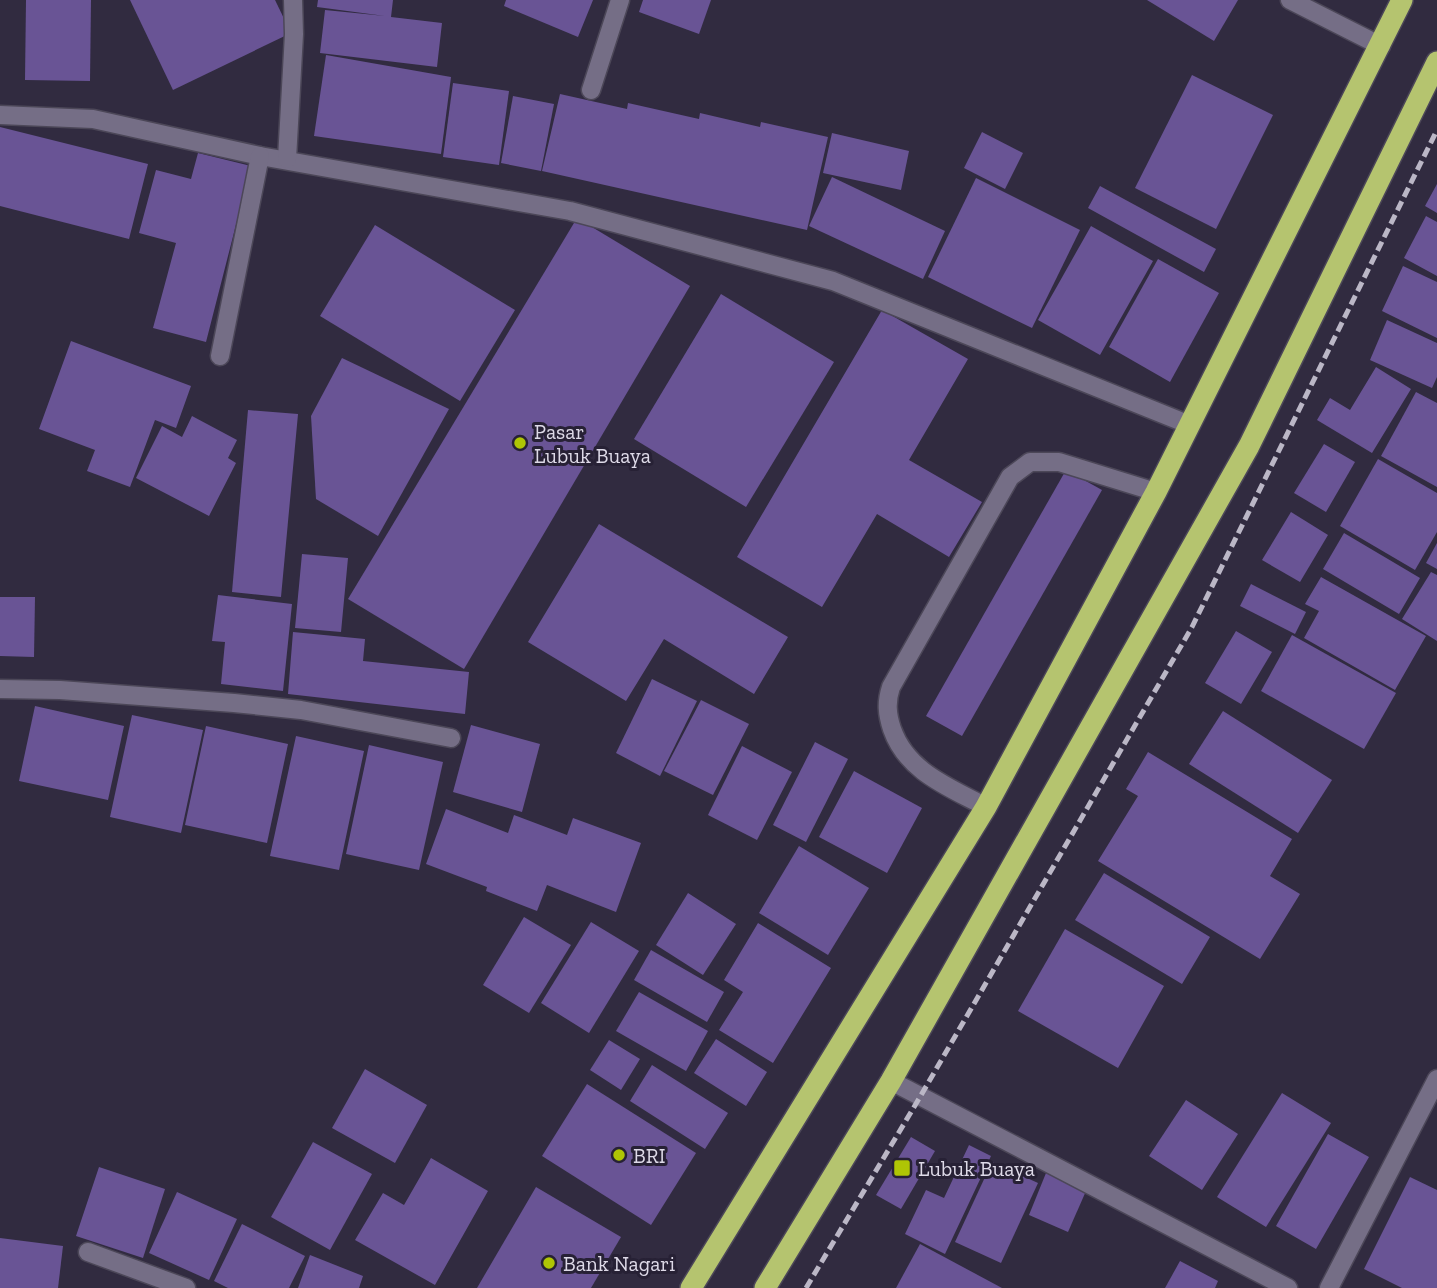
<svg xmlns="http://www.w3.org/2000/svg" width="1437" height="1288" font-family="'Zilla Slab',serif">
	<rect width="100%" height="100%" fill="#312b40"/>
	<g fill="#695495">
		<polygon points="26,0 91,0 90,81 25,80"/>
		<polygon points="130,0 275,0 291,33 173,90"/>
		<polygon points="318,0 393,0 391,17 442,23 437,67 320,53 325,10 385,16 317,7"/>
		<polygon points="506,0 593,0 578,37 504,6"/>
		<polygon points="643,0 711,0 699,34 639,12"/>
		<polygon points="1147,0 1238,0 1214,41"/>
		<polygon points="326,55 451,77 441,154 314,136"/>
		<polygon points="1192,75 1273,115 1216,229 1135,188"/>
		<polygon points="453,83 509,91 499,165 443,157"/>
		<polygon points="560,94 627,109 628,103 699,119 700,113 760,127 761,122 828,137 807,230 542,171"/>
		<polygon points="513,96 554,104 541,171 501,163"/>
		<polygon points="0,127 148,164 129,239 0,206"/>
		<polygon points="982,132 1023,153 1005,189 964,168"/>
		<polygon points="832,133 909,151 901,190 823,173"/>
		<polygon points="198,153 251,166 206,342 153,328 176,243 139,233 156,170 191,179"/>
		<polygon points="832,177 945,231 923,279 809,226"/>
		<polygon points="976,178 1080,230 1032,328 928,277"/>
		<polygon points="1437,184 1437,213 1425,206"/>
		<polygon points="1100,186 1216,249 1204,272 1088,208"/>
		<polygon points="1426,216 1437,222 1437,276 1404,258"/>
		<polygon points="577,218 690,286 464,669 348,599"/>
		<polygon points="375,225 515,310 460,401 320,316"/>
		<polygon points="1091,226 1153,261 1100,355 1038,320"/>
		<polygon points="1158,259 1219,293 1170,382 1109,347"/>
		<polygon points="1403,266 1437,282 1437,338 1382,311"/>
		<polygon points="721,294 834,362 746,507 634,439"/>
		<polygon points="882,310 968,359 909,460 982,502 949,557 877,514 822,607 737,557"/>
		<polygon points="1387,320 1437,343 1437,377 1432,388 1370,360"/>
		<polygon points="71,341 191,386 176,428 155,420 130,487 87,471 95,450 39,429"/>
		<polygon points="342,358 449,409 378,536 316,499 311,416"/>
		<polygon points="1376,367 1411,389 1372,453 1317,420 1330,398 1350,410"/>
		<polygon points="1416,392 1437,403 1437,487 1381,456"/>
		<polygon points="248,410 298,414 281,597 232,592"/>
		<polygon points="192,416 237,440 228,458 236,463 209,516 136,478 162,426 182,437"/>
		<polygon points="1324,444 1355,462 1326,512 1294,493"/>
		<polygon points="1378,459 1437,493 1437,532 1415,570 1340,526"/>
		<polygon points="1066,470 1102,490 962,736 926,716"/>
		<polygon points="1291,512 1328,535 1300,582 1262,560"/>
		<polygon points="599,524 788,637 754,694 664,639 626,701 528,642"/>
		<polygon points="1344,533 1420,578 1399,614 1323,569"/>
		<polygon points="1437,543 1437,569 1426,563"/>
		<polygon points="302,554 348,558 341,632 295,628"/>
		<polygon points="1431,572 1437,575 1437,641 1402,619"/>
		<polygon points="1321,577 1426,636 1395,690 1304,638 1319,611 1305,604"/>
		<polygon points="1251,584 1306,612 1295,634 1240,606"/>
		<polygon points="218,595 292,604 283,691 221,684 225,642 212,641"/>
		<polygon points="0,597 35,597 34,657 0,656"/>
		<polygon points="1236,631 1272,652 1241,704 1205,683"/>
		<polygon points="293,632 365,639 363,661 469,672 465,714 288,694"/>
		<polygon points="1292,635 1396,693 1364,749 1261,691"/>
		<polygon points="652,679 697,701 660,776 616,753"/>
		<polygon points="701,700 749,724 713,795 664,771"/>
		<polygon points="35,706 124,726 108,800 19,781"/>
		<polygon points="1223,711 1332,780 1298,833 1189,764"/>
		<polygon points="132,715 203,730 181,833 110,817"/>
		<polygon points="471,725 540,744 522,812 453,792"/>
		<polygon points="206,726 288,744 267,843 185,825"/>
		<polygon points="296,736 364,751 339,870 270,856"/>
		<polygon points="815,742 848,759 806,842 773,825"/>
		<polygon points="369,745 443,762 419,870 346,854"/>
		<polygon points="742,746 792,772 757,840 708,815"/>
		<polygon points="1148,752 1292,839 1270,876 1300,894 1260,959 1098,861 1138,796 1126,789"/>
		<polygon points="854,771 922,808 887,873 819,837"/>
		<polygon points="446,809 508,833 514,815 567,835 573,818 641,843 616,912 547,885 537,911 486,891 487,887 426,864"/>
		<polygon points="799,846 869,888 828,955 759,913"/>
		<polygon points="1104,873 1210,937 1182,984 1075,920"/>
		<polygon points="688,893 736,924 703,975 656,945"/>
		<polygon points="524,917 571,945 529,1013 483,985"/>
		<polygon points="591,922 639,951 589,1033 541,1003"/>
		<polygon points="758,923 831,968 773,1063 719,1030 743,992 724,980"/>
		<polygon points="1065,929 1164,986 1118,1068 1018,1011"/>
		<polygon points="651,950 724,992 707,1022 634,980"/>
		<polygon points="639,992 708,1031 686,1071 616,1031"/>
		<polygon points="716,1039 767,1072 746,1106 694,1073"/>
		<polygon points="609,1040 640,1059 621,1090 590,1070"/>
		<polygon points="652,1065 728,1113 705,1149 630,1101"/>
		<polygon points="365,1069 427,1105 395,1163 332,1128"/>
		<polygon points="587,1084 696,1153 651,1225 542,1156"/>
		<polygon points="1282,1093 1331,1123 1266,1227 1217,1197"/>
		<polygon points="1186,1100 1238,1134 1202,1190 1149,1156"/>
		<polygon points="1328,1134 1369,1157 1316,1249 1276,1226"/>
		<polygon points="911,1137 935,1151 901,1209 876,1195"/>
		<polygon points="313,1142 372,1174 330,1250 271,1217"/>
		<polygon points="969,1145 991,1156 945,1254 905,1234 926,1190 944,1198"/>
		<polygon points="431,1158 488,1191 435,1285 355,1240 383,1193 404,1205"/>
		<polygon points="992,1162 1038,1183 1001,1263 955,1242"/>
		<polygon points="99,1167 165,1189 143,1258 76,1236"/>
		<polygon points="1046,1173 1086,1191 1068,1232 1029,1215"/>
		<polygon points="1410,1177 1437,1190 1437,1288 1402,1288 1364,1269"/>
		<polygon points="536,1187 621,1237 591,1288 477,1288"/>
		<polygon points="177,1192 237,1219 209,1280 149,1253"/>
		<polygon points="242,1224 305,1256 289,1288 228,1288 214,1281"/>
		<polygon points="0,1238 63,1246 58,1288 0,1288"/>
		<polygon points="920,1244 1002,1288 896,1288"/>
		<polygon points="310,1255 363,1276 359,1288 298,1288"/>
		<polygon points="1180,1261 1218,1281 1215,1288 1165,1288"/>
	</g>
	<g fill="none" stroke-linecap="round" stroke-linejoin="round">
		<defs>
			<g id="minor">
				<polyline points="1290,0 1381,46"/>
				<polyline points="591,90 620,0"/>
				<polyline points="0,115 93,119 260,156 570,211 833,281 1190,425"/>
				<polyline points="287,159 294,34 293,0"/>
				<polyline points="220,356 260,156"/>
				<polyline points="0,689 60,690 234,703 301,710 451,738"/>
				<path d="M986,807c-37,-20 -79,-35 -94,-78 -5,-15 -6,-27 -1,-42l119,-210 20,-15h29l97,30"/>
				<polyline points="891,1081 1288,1288"/>
				<polyline points="88,1252 186,1288"/>
				<polyline points="1329,1288 1437,1079"/>
			</g>
			<g id="highway">
				<polyline points="691,1288 986,807 1156,492 1402,0"/>
				<polyline points="765,1288 891,1081 1249,446 1437,62"/>
			</g>
		</defs>
		<use href="#minor" stroke="#4c4758" stroke-width="21"/>
		<use href="#highway" stroke="#4c4758" stroke-width="24"/>
		<use href="#minor" stroke="#756e86" stroke-width="18"/>
		<use href="#highway" stroke="#b5c46f" stroke-width="21"/>
		<polyline stroke="#bbb7c6" stroke-width="5" stroke-dasharray="10 5" stroke-linecap="butt" points="806,1288 920,1097 1192,627 1437,130"/>
	</g>
	<g fill="#afc505" stroke="#272135" stroke-width="2.5">
		<circle cx="520" cy="443" r="7"/>
		<circle cx="619" cy="1155" r="7"/>
		<rect x="893" y="1159" width="18" height="18" rx="3.5"/>
		<circle cx="549" cy="1263" r="7"/>
	</g>
	<g text-anchor="middle" dominant-baseline="central" stroke-width="6" stroke-linejoin="round" paint-order="stroke">
		<g font-size="21" fill="#dedae8" stroke="#272135" text-anchor="start">
			<text x="534" y="431">Pasar<tspan x="534" dy="24">Lubuk Buaya</tspan></text>
			<text x="633" y="1155">BRI</text>
			<text x="918" y="1168">Lubuk Buaya</text>
			<text x="563" y="1263">Bank Nagari</text>
		</g>
	</g>
</svg>
